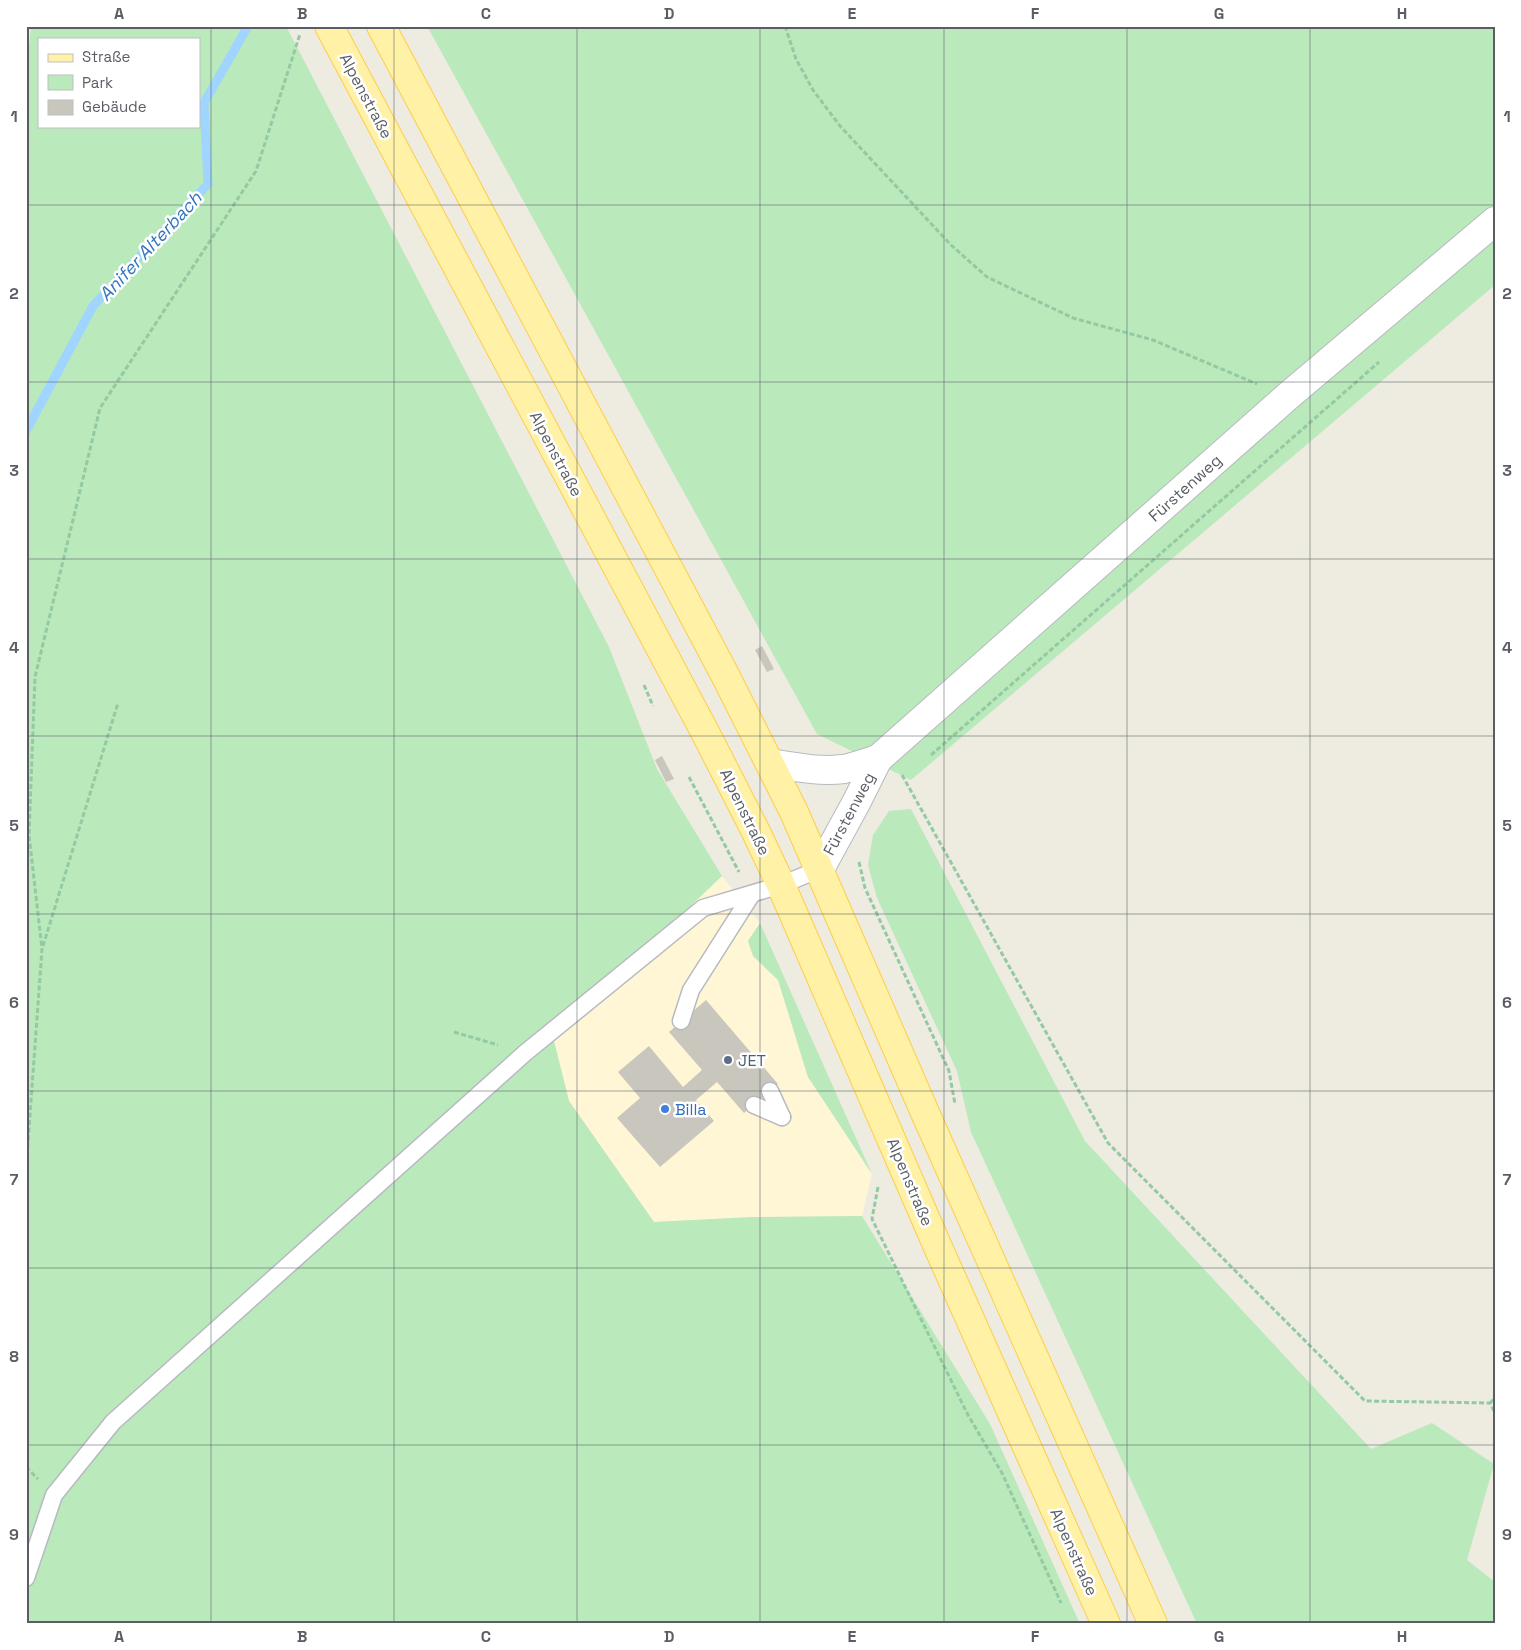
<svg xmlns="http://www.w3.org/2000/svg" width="1521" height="1650" font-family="'Space Grotesk',sans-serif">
	<rect width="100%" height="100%" fill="#eeebe1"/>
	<polygon fill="#fff6d5" points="722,876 760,923 748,941 753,956 778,980 808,1077 872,1174 862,1216 753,1217 654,1222 569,1101 553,1037"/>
	<g fill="#bae9bb" fill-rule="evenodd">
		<path d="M286,26l323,621 48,122 65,107 -169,161 16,64 85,121 99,-5 109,-1 128,208 90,200h-1054v-1549l5,-48zM39,39h160v87h-160z"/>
		<polygon points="427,26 1495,26 1495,285 911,780 817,734"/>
		<polygon points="911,809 1085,1141 1371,1449 1432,1423 1494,1464 1467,1560 1495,1582 1495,1624 1197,1624 971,1132 957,1071 877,898 868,865 873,835 889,811"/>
		<polygon points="760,923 872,1174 808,1077 778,980 753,956 748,941"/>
	</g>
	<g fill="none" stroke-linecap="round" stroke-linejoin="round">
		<polyline stroke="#a0d5ff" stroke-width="9" points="26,431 93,306 208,184 204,103 248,26"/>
	</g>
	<g fill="#c9c6be">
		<polygon points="762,646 774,669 767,672 755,650"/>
		<polygon points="662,756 674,779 666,782 655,760"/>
		<polygon points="706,1000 778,1084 744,1113 717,1082 696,1100 714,1121 660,1167 617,1118 640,1098 618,1072 649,1046 683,1087 702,1070 669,1032"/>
	</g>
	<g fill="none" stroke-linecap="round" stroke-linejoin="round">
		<defs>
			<g id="lane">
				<polyline points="681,1021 691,990 752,894"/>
				<polyline points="770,1091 782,1117"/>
				<polyline points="754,1105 782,1117"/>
				<polyline points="26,1578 54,1495 113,1422 525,1053 703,908 781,885 820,869"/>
			</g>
			<g id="street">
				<path d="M770,763c25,4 49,9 74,6 11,-2 23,-7 34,-10l410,-363 207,-175"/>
				<polyline points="820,869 856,803 878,759"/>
			</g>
			<g id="primary">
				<polyline points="329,26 706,734 756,832 781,885 937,1245 1106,1624"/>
				<polyline points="381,26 724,673 794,812 926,1115 1153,1624"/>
			</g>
		</defs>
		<use href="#lane" stroke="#b7babf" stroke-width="19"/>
		<use href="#street" stroke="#b7babf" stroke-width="30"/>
		<use href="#primary" stroke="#ffcd49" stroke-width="30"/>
		<g stroke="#93caa3" stroke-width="3" stroke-dasharray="5 2.5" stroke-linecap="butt">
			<polyline points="785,26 796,59 813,90 840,126 951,245 987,277 1073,318 1153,340 1257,384"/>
			<polyline points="644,685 653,706"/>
			<polyline points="931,755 1379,362"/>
			<polyline points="902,775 1108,1143 1365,1401 1490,1403 1495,1413"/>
			<polyline points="689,777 739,872"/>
			<polyline points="859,862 865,888 949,1071 955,1104"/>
			<polyline points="43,946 118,703"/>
			<polyline points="454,1032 498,1045"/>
			<polyline points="26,1170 42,949 29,835 35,677 100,408 256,171 300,34"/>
			<polyline points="878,1187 872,1219 968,1415 1002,1473 1061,1603"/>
			<polyline points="1490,1403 1495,1398"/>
			<polyline points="26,1467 38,1479"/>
		</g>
		<use href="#lane" stroke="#fff" stroke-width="16"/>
		<use href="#street" stroke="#fff" stroke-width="28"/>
		<use href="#primary" stroke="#fff1a5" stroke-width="28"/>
	</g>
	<path fill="none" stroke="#5a5e64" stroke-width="1" stroke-opacity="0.55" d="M211,26v1598M394,26v1598M577,26v1598M760,26v1598M944,26v1598M1127,26v1598M1310,26v1598M26,205h1469M26,382h1469M26,559h1469M26,736h1469M26,914h1469M26,1091h1469M26,1268h1469M26,1445h1469"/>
	<circle fill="#5c6f8a" stroke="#fff" stroke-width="2" cx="728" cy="1060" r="5"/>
	<circle fill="#3f7fe0" stroke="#fff" stroke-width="2" cx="665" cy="1109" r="5"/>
	<g text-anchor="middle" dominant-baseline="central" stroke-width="5" stroke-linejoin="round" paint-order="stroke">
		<g font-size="16" fill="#5a5e64" stroke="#fff">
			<text transform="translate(366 96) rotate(62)">Alpenstraße</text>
			<text transform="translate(556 454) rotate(62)">Alpenstraße</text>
			<text transform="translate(1185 488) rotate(-42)">Fürstenweg</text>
			<text transform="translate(745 812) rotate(64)">Alpenstraße</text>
			<text transform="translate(849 814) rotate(-62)">Fürstenweg</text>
			<text transform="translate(910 1182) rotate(67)">Alpenstraße</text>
			<text transform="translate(1074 1552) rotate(66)">Alpenstraße</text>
		</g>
		<g font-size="16" fill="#4e5e75" stroke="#fff" text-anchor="start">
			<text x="738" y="1060">JET</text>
		</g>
		<g font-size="16" fill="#366cbe" stroke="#fff" text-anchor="start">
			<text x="675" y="1109">Billa</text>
		</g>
		<g font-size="18" font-style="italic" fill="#3375bb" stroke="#fff">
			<text transform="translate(150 246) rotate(-47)">Anifer Alterbach</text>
		</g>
	</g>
	<rect width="1521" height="1650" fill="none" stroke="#ffffff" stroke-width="55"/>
	<rect x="38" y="38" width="162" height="90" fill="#ffffff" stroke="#bdbfc1"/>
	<rect x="48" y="54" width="25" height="8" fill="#fff1a5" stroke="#bdbfc1"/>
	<text x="82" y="62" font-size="15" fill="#5a5e64">Straße</text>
	<rect x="48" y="75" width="25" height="15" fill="#bae9bb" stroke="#bdbfc1"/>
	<text x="82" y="88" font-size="15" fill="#5a5e64">Park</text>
	<rect x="48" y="100" width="25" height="15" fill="#c9c6be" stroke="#bdbfc1"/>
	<text x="82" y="112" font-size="15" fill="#5a5e64">Gebäude</text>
	<rect x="28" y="28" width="1466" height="1594" fill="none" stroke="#5a5e64" stroke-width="2"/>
	<g font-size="16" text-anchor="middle" font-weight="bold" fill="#5a5e64">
		<text x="119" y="19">A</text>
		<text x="302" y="19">B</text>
		<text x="486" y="19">C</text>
		<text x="669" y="19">D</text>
		<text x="852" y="19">E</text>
		<text x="1035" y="19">F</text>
		<text x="1219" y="19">G</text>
		<text x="1402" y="19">H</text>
		<text x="14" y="122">1</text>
		<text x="1507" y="122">1</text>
		<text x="14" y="299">2</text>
		<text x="1507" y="299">2</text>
		<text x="14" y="476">3</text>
		<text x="1507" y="476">3</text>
		<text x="14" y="653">4</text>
		<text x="1507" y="653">4</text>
		<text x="14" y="831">5</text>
		<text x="1507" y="831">5</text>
		<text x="14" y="1008">6</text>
		<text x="1507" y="1008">6</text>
		<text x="14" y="1185">7</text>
		<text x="1507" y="1185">7</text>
		<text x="14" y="1362">8</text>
		<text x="1507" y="1362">8</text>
		<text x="14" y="1540">9</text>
		<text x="1507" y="1540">9</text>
		<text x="119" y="1642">A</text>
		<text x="302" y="1642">B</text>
		<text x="486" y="1642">C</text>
		<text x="669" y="1642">D</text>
		<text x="852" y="1642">E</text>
		<text x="1035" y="1642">F</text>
		<text x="1219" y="1642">G</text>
		<text x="1402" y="1642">H</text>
	</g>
</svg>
